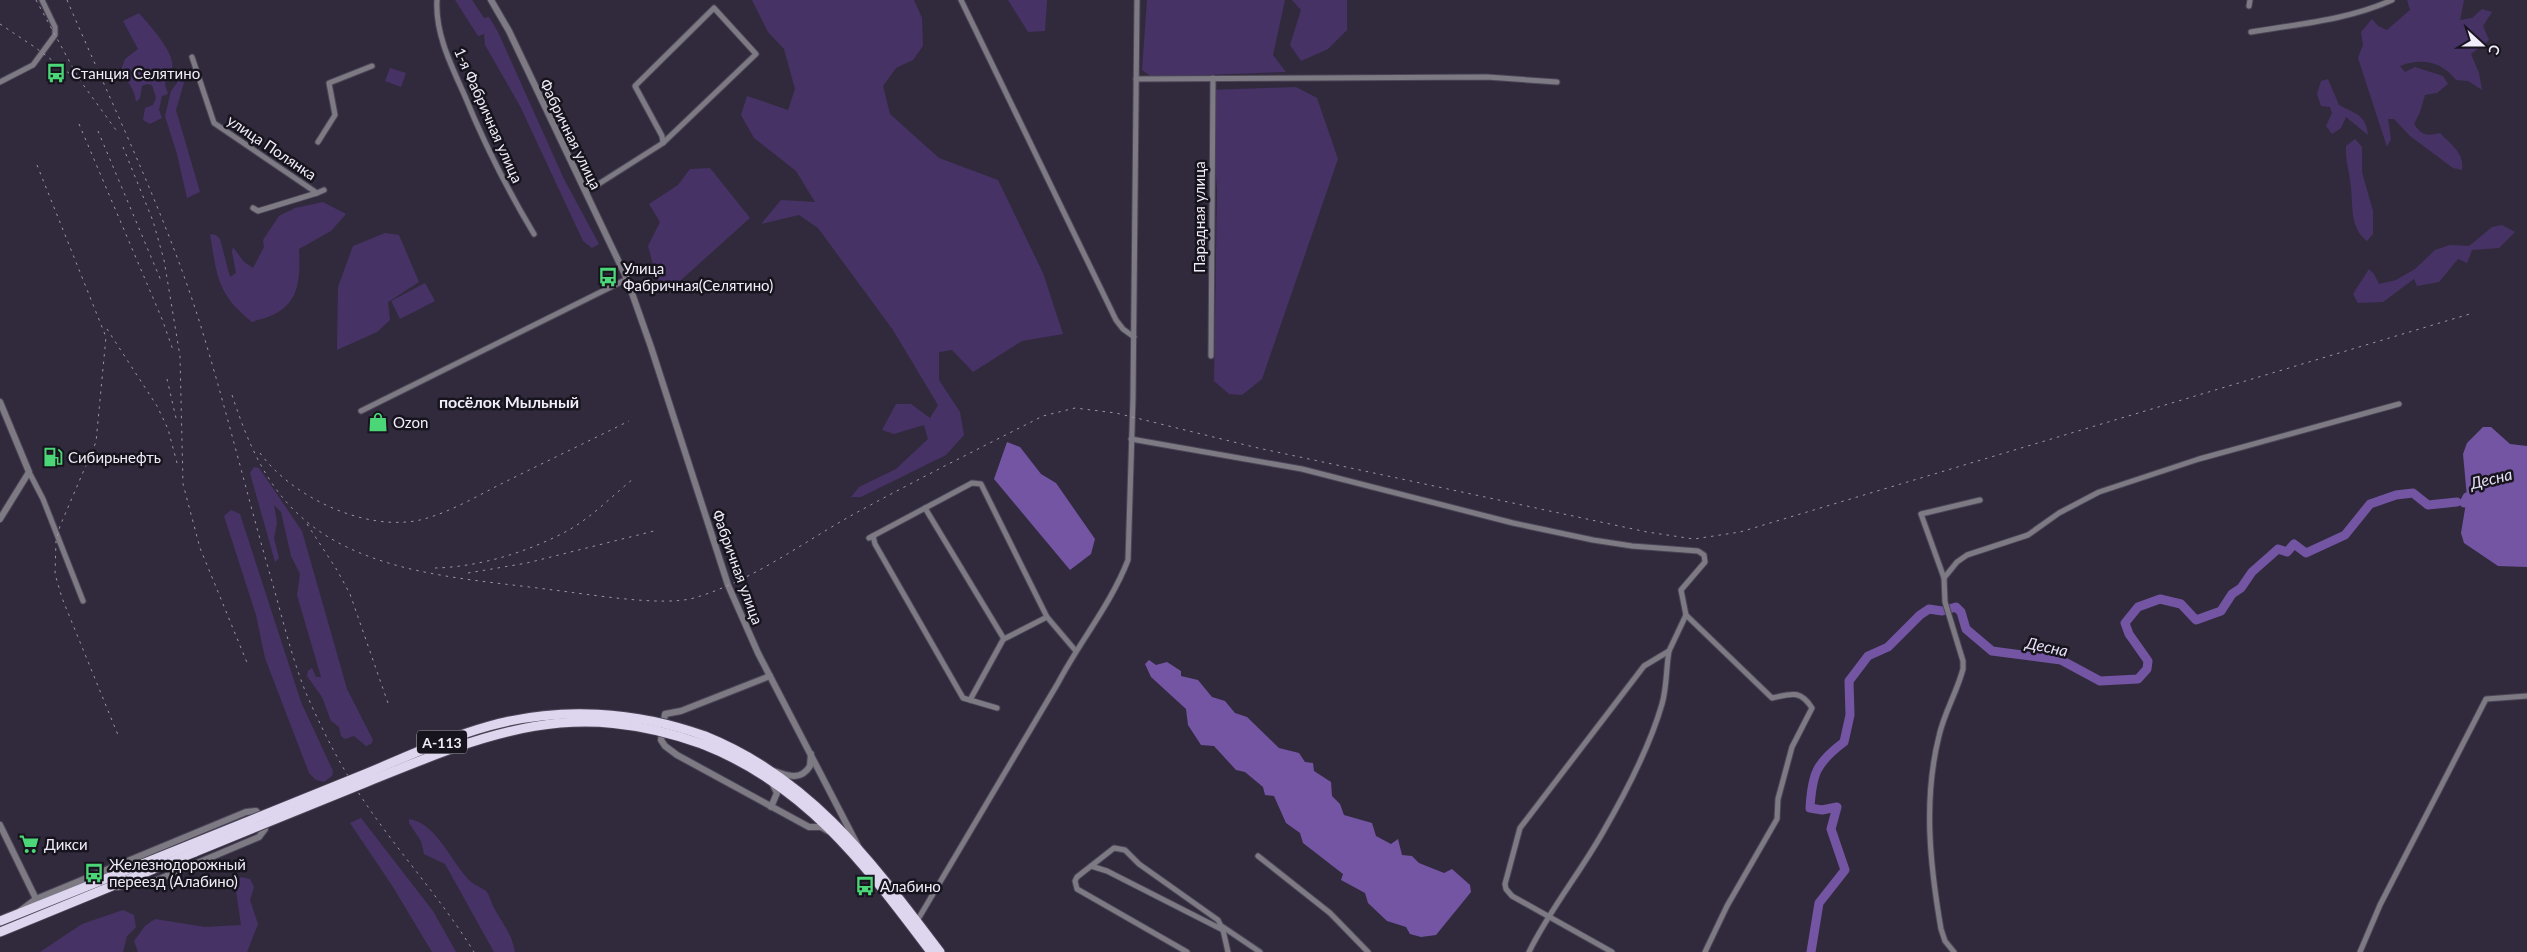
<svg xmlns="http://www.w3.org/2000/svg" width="2527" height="952" font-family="Lato,sans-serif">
	<rect width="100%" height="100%" fill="#312a3d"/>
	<g fill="#463265">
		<polygon points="455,0 472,0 484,18 489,17 498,32 564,179 599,244 592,248 583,241 520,106 485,45 484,34 478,36"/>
		<polygon points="752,0 914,0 922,18 923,46 913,60 896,68 883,86 890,114 939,158 998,180 1043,273 1063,334 1022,341 973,372 952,350 939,352 939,380 960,412 964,435 946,455 861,497 851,497 859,487 896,469 928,439 924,425 894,434 882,430 896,404 911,404 930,418 938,405 893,330 818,228 799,215 761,224 781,200 815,202 796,171 754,138 741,115 747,96 788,110 795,89 784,49 768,32"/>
		<polygon points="1008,0 1047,0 1045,31 1028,32"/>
		<polygon points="1147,0 1285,0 1273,55 1286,72 1152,77 1142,70"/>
		<polygon points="1292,0 1347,0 1347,30 1328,49 1301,61 1290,45 1301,10"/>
		<path d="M2407,0h57l-4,20 12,-2 10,-9 10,3 -9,14 6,14 -18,14 8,19 3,17 -14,-9 -12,-1c-15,-19 -34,-22 -56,-14l5,6 10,-5 28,9 5,8 -11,9 -12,2 -5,17 -6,12c8,12 13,12 26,9 10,11 25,20 22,37l-9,-2 -43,-32 -16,-17h-6l3,20 -4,8 -29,-89 5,-13 -2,-13 11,-13 6,7 9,4 23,-20z"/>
		<path d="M139,13c10,12 37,40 33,56l5,-1 2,7 -12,4 -2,5 3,10 -6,2 -3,14 3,8 -12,6 -7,-4 2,-12 8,-3 3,-7 -4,-13 -5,-1 -5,2 -2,12 -4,4c-1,-13 -9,-20 -15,-32l4,-11 13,-10 -15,-28z"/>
		<polygon points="390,68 406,73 401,87 385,81"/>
		<polygon points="182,76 185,79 176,110 200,192 187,198 177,154 165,116 171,91"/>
		<path d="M2328,79l11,26c16,9 27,9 29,30l-22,-18 -5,11 -9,6 -6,-8 6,-13 -2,-6 -9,-1 -4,-12 4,-13z"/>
		<polygon points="1296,87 1317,98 1338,159 1262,379 1242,395 1229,394 1214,381 1217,190 1210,90"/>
		<path d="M2355,139l7,8v25l11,39v23l-6,7c-17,-13 -14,-34 -16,-53 -1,-15 -6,-27 -5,-42z"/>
		<path d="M710,168l40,50 -79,71c-17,-4 -18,-29 -23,-43l12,-24 -11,-18 29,-19 12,-16z"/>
		<path d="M323,202l23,12 -15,17 -32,18c1,23 2,50 -21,63 -7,5 -18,7 -26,10 -35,-28 -35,-46 -42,-88l6,1 4,4 10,38 6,-4 -4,-21 1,-5 11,15 9,6 11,-21 -1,-7 16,-24 16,-8z"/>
		<polygon points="2502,225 2515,232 2499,248 2472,250 2467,263 2458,259 2439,282 2417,286 2414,279 2383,302 2358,303 2353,294 2369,269 2374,274 2379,284 2396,280 2415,269 2435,250 2450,245 2469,246 2492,227"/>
		<polygon points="385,233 399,235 419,282 388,302 390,320 377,332 337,350 338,287 353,246"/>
		<polygon points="425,283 435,301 400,319 391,301"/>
		<polygon points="254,467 259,468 302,531 347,689 373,740 371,744 366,746 354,736 345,739 341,736 339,727 331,721 322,697 307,676 308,671 312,668 316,677 321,677 297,595 300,574 291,556 281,512 274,505 277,523 274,538 279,558 275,562 250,473"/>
		<polygon points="231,510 240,514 301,702 333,771 332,776 324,782 316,780 309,773 265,658 256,615 224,516"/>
		<polygon points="361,818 433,911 456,952 432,952 393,887 350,823"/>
		<path d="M409,819c28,4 43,45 62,63 5,4 11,5 16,10 3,5 4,10 6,14 8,16 19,27 22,46h-21l-49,-88 -21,-10 -3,-13 -12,-18z"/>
		<polygon points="241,877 250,879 254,887 250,900 258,924 247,952 138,952 134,941 145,926 155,919 205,927 241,925 235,883"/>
		<polygon points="123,910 134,915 136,927 127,936 123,952 40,952 82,924"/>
	</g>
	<g fill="#7455a4">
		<polygon points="2483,427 2491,427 2510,444 2527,446 2527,567 2498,566 2464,543 2461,533 2467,497 2463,454 2467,443"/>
		<polygon points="1007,442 1020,447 1041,474 1056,483 1095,539 1091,554 1070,570 994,479"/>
		<polygon points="1149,660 1156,665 1167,662 1181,671 1181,676 1198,680 1212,697 1225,701 1235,713 1247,717 1279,748 1299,753 1305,762 1313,763 1314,771 1331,782 1332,796 1340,804 1344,815 1372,823 1376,836 1391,844 1398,839 1402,855 1412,856 1419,863 1444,873 1452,869 1470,885 1471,892 1436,935 1421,937 1410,934 1406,927 1387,921 1368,903 1365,893 1341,880 1343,874 1303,843 1300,833 1286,823 1274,796 1265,795 1263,787 1245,772 1236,770 1214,746 1201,745 1188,725 1186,709 1151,677 1145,664"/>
	</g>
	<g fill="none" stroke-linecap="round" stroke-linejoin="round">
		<g stroke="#7455a4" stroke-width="9">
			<polyline points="2464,503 2467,497 2478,495"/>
			<path d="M1811,952l8,-49 26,-33 -14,-41 6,-22 -15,3 -12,-2c2,-34 6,-45 34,-66l6,-27 -1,-34 19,-25 20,-9 32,-32 9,-6 13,2 14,-4 5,5 5,17 26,22 69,9 39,21 38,-2 9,-10 1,-8 -19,-27 -4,-11 13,-16 22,-8 21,5 15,16 25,-9 11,-17 9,-6 11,-16 26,-23 9,3 7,-8 12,9 39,-18 25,-31 26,-9 17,-2 15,12 29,-3"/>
		</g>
		<defs>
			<g id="minor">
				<path d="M437,0c-2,33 14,65 27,94 20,49 43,95 70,140"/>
				<polyline points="961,0 1116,320 1123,329 1134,337"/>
				<polyline points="2249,6 2250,0"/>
				<path d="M2251,32c47,-8 97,-12 141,-32"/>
				<polyline points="192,57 214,123 317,193 324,190"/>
				<polyline points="1136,79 1487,77 1557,82"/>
				<polyline points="0,82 33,65 55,35 55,27 42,0"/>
				<polyline points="318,142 335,115 329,83 372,66"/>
				<polyline points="586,192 663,143 756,54 714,8 635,86 662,136 663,143"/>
				<polyline points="253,208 258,211 317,193"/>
				<polyline points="1211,356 1213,78"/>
				<polyline points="361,411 627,279"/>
				<polyline points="1131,439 1302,469 1513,523 1593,540 1632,546 1698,551 1704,555 1705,562 1681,590 1686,615 1669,651 1644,666 1520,828 1505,884 1506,889 1512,896 1612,952"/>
				<polyline points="29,472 43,499 83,601"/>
				<polyline points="925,508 1004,639 1047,617"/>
				<polyline points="873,536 875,544 963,698 997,708"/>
				<polyline points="869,538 972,483 981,484 1047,617 1075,650"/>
				<polyline points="1944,578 1921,514 1980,500"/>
				<path d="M1686,615l86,83c19,-4 28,-9 40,10l-20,39 -14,52 -1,20 -50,87 -22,46"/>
				<polyline points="970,700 1004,638"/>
				<polyline points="1258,856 1330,913 1368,952"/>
				<polyline points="1091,866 1107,871 1223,930"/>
				<path d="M917,921l141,-238c22,-42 53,-79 70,-123l5,-162 4,-398"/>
				<polyline points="1223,927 1260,952"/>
				<polyline points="1187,952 1077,889 1075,881 1077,877 1114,848 1125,850 1139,864 1218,920 1223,930 1228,952"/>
				<path d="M1529,952c21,-43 51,-79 74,-120 22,-38 47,-86 59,-128 5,-17 4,-36 7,-53"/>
				<path d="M1954,952l-9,-11 -4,-12c-11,-64 -18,-129 -2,-193 5,-23 18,-44 24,-67v-8l-18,-59 -1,-24 13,-16 10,-7 61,-20 31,-22 40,-21 100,-33 200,-55"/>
				<polyline points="2360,952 2380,905 2486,699 2527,696"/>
			</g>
			<g id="tertiary">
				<polyline points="491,0 509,31 627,279 651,347 728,585 758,653 859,848"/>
				<polyline points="0,402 29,472 0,519"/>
				<polyline points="770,676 681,711 665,714 661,740 665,746 677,755 809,827 821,827 828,831"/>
				<path d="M774,771c14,5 27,10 36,-5l1,-12"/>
				<polyline points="771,807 777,793 772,783"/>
				<polyline points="0,825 36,899"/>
				<polyline points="20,911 36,899 246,812 256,811 263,819 265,829 259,837 157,880 118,887"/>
			</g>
			<g id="trunk">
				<path d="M705,736c107,43 168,128 235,216"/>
				<path d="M702,744c105,41 164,122 229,208"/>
				<polyline points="0,921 192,844"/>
				<polyline points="0,932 195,852"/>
			</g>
		</defs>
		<use href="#minor" stroke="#4c4557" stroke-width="7"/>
		<use href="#tertiary" stroke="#4c4557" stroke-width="8"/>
		<use href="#trunk" stroke="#4c4557" stroke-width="11"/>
		<use href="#minor" stroke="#7d7a84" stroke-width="5"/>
		<use href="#tertiary" stroke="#7d7a84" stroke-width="6"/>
		<use href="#trunk" stroke="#ddd6ee" stroke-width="9"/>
		<g stroke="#9b95a5" stroke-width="1" stroke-dasharray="2.5 5" stroke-linecap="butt">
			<polyline points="36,0 79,79 116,130"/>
			<path d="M67,0c46,107 101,219 135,330 25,82 45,165 69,248 11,38 20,78 35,115 17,39 36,76 60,111 34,50 76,96 108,148"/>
			<polyline points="0,24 36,48 74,77"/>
			<polyline points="79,124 162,319 173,350"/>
			<polyline points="98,131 162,283"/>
			<polyline points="123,147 153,221 164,260 180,356 183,484 200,548 248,665"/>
			<polyline points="37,165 106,337 96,442 60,526 56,541 55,574 62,598 118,735"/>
			<polyline points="107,329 157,406 168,429 177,463"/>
			<polyline points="167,379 176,418"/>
			<path d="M232,395c11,33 23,65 44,94 62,86 182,88 277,101 35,4 109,17 141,8 58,-17 108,-55 160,-84 62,-34 126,-66 189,-98l32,-8 41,5 142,35 389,84 47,7 46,-7 733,-219"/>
			<path d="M260,453c32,44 105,79 160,67 29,-7 57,-24 83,-37 42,-21 84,-41 126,-62"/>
			<polyline points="307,524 337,570 350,594 389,706"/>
			<path d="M435,568c44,-1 93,-16 132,-37 24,-13 45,-35 66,-52"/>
			<polyline points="468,573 527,563 654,531"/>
		</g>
		<defs>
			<g id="trunk-bridge">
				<path d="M192,844c58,-23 115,-47 173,-70 41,-17 81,-36 124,-48 71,-20 147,-15 216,10"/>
				<path d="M195,852c58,-24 115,-47 172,-70 121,-49 204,-85 335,-38"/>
			</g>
		</defs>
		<use href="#trunk-bridge" stroke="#4c4557" stroke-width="11" stroke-linecap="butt"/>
		<use href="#trunk-bridge" stroke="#ddd6ee" stroke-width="9"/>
	</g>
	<defs>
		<symbol id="bus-bare" viewBox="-9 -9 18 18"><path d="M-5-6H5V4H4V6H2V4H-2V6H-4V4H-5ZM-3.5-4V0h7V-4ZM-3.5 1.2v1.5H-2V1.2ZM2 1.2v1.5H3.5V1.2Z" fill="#4bd677" stroke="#17141d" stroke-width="2.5" paint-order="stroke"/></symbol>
		<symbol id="shop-bare" viewBox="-9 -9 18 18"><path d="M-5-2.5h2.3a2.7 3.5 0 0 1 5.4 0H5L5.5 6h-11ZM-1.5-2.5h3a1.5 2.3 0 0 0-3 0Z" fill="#4bd677" stroke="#17141d" stroke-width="2.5" paint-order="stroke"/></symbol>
		<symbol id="fuel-bare" viewBox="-9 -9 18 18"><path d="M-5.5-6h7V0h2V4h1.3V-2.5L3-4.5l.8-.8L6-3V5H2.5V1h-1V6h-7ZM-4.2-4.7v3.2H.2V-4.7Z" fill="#4bd677" stroke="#17141d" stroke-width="2.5" paint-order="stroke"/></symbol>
		<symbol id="supermarket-bare" viewBox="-9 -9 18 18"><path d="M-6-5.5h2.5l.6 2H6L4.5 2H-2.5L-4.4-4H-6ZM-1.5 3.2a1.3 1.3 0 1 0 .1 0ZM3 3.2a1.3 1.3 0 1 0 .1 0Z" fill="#4bd677" stroke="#17141d" stroke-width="2.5" paint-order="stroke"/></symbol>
	</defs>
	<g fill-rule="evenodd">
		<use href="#bus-bare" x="42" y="59" width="28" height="28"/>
		<use href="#bus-bare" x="594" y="263" width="28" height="28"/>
		<use href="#shop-bare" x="364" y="408" width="28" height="28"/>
		<use href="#fuel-bare" x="39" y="443" width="28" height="28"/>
		<use href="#supermarket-bare" x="15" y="830" width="28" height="28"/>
		<use href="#bus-bare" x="80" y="859" width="28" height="28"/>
		<use href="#bus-bare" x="851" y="872" width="28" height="28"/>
	</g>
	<g text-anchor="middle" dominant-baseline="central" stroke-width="5" stroke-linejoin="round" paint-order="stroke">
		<rect fill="#17141d" stroke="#afabb7" stroke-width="1" x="417" y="730.5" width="50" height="23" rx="4"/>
		<g font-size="14" font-weight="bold" fill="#f0ecf9">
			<text x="442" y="742">А-113</text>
		</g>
		<g font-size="15" fill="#f0ecf9" stroke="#17141d" text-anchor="start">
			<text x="71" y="73">Станция Селятино</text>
			<text x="623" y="268">Улица<tspan x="623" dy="17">Фабричная(Селятино)</tspan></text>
			<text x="393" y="422">Ozon</text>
			<text x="68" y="457">Сибирьнефть</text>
			<text x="44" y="844">Дикси</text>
			<text x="109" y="864">Железнодорожный<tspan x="109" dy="17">переезд (Алабино)</tspan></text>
			<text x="880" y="886">Алабино</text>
		</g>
		<g font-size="15" fill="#f0ecf9" stroke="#17141d">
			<text transform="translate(489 115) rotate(66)">1-я Фабричная улица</text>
			<text transform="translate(571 134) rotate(64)">Фабричная улица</text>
			<text transform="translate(272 147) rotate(34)">улица Полянка</text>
			<text transform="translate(1199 217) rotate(-90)">Парадная улица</text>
			<text transform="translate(738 567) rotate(70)">Фабричная улица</text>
		</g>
		<g font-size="16" font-weight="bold" fill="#f0ecf9" stroke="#17141d">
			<text x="509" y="401">посёлок Мыльный</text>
		</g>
		<g font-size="16" font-style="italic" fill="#e6dff5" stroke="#17141d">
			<text transform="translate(2491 478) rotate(-13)">Десна</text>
			<text transform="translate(2047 646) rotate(12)">Десна</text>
		</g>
	</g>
	<g transform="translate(2482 45) rotate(111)" stroke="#17141d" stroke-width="4" paint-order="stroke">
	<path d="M0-4L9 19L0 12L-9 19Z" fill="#f0ecf9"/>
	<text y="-8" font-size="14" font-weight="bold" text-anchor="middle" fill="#f0ecf9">С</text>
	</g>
</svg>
